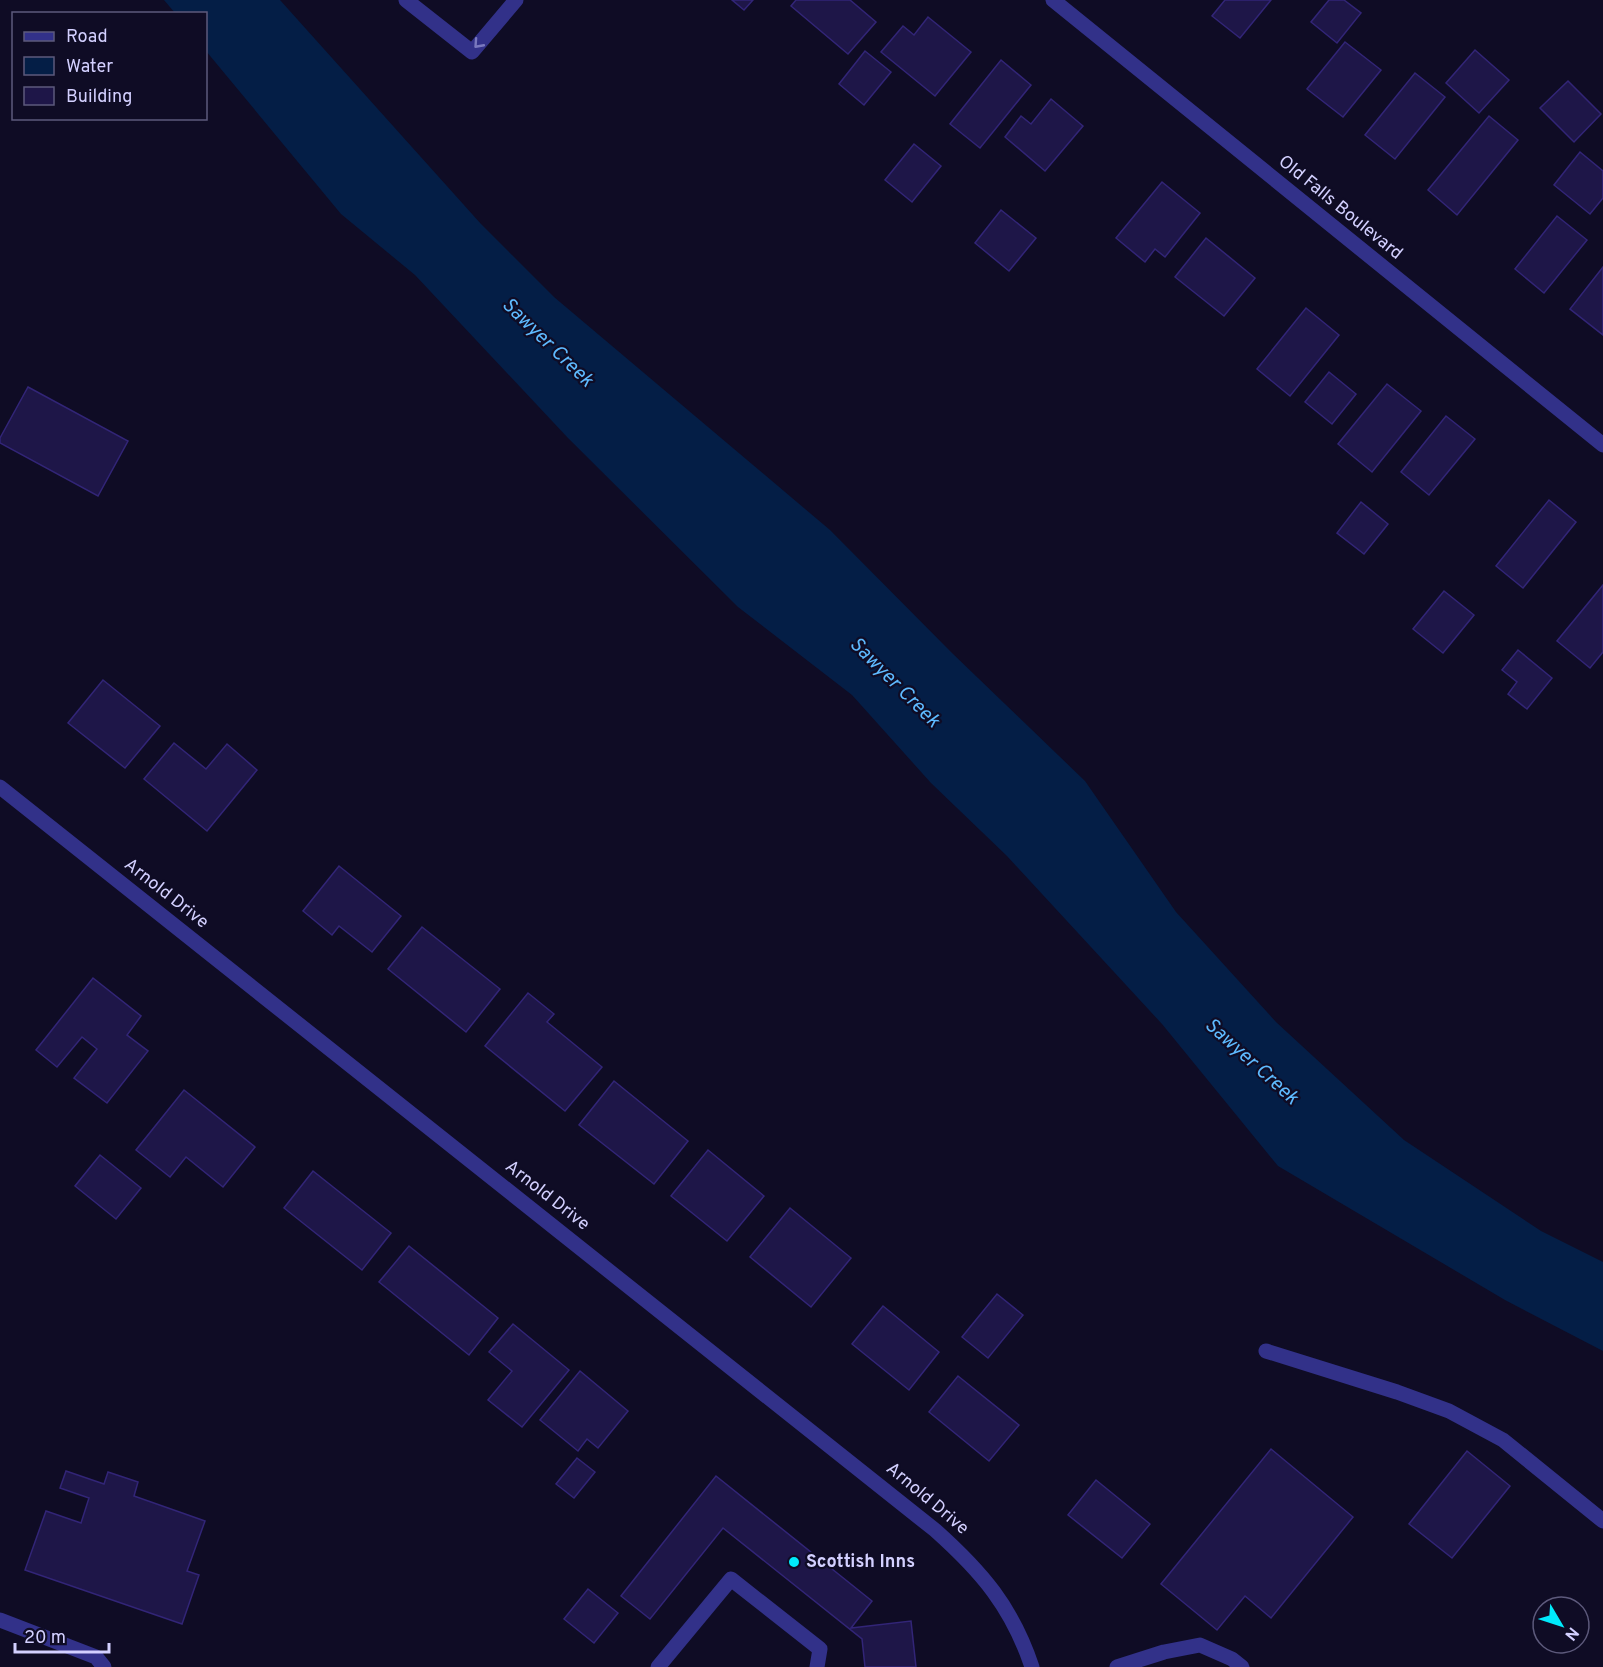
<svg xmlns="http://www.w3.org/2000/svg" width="1603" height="1667" font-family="Overpass,sans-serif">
	<rect width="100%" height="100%" fill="#0f0c25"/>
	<polygon fill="#041e46" points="164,0 280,0 481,224 554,297 830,530 952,653 1085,781 1176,912 1276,1022 1404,1140 1541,1231 1603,1262 1603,1351 1505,1300 1278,1166 1162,1024 1007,856 931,783 852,695 738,607 568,438 415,275 341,214 206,51 206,14 175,13"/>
	<g fill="#1e1648" stroke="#322577" stroke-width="1.5">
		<polygon points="732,0 753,0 744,10"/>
		<polygon points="796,0 850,0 876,22 848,54 791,6"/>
		<polygon points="1225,0 1271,0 1240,38 1212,16"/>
		<polygon points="1329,0 1344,0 1361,13 1337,43 1311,22"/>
		<polygon points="928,17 971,52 935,96 881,52 903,26 914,35"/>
		<polygon points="1345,42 1381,70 1343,117 1307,89"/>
		<polygon points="1475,50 1509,80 1479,113 1446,83"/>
		<polygon points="865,51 891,72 864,105 839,84"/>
		<polygon points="1001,60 1031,85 980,148 950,124"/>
		<polygon points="1415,73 1445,97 1395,159 1365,135"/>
		<polygon points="1568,81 1601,114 1574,142 1540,108"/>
		<polygon points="1051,99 1083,126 1045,171 1005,137 1021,116 1031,124"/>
		<polygon points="1489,116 1518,140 1457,215 1428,190"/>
		<polygon points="914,144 941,166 912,202 885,180"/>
		<polygon points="1580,152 1603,171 1603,198 1590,214 1554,185"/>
		<polygon points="1162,182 1200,213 1165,257 1155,249 1145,262 1116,238"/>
		<polygon points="1001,210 1036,238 1009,271 975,243"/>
		<polygon points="1557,216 1587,240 1544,293 1515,269"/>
		<polygon points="1206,238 1255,278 1224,316 1175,277"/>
		<polygon points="1603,267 1603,335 1570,309"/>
		<polygon points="1306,308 1339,335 1290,396 1257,369"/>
		<polygon points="1329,372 1356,394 1332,424 1305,402"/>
		<polygon points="1387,384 1421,411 1372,472 1338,444"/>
		<polygon points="28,387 128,441 98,496 0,443 0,438"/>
		<polygon points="1446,416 1475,439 1429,495 1401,472"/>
		<polygon points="1549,500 1576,522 1523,588 1496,566"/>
		<polygon points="1361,502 1388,524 1364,554 1337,533"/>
		<polygon points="1603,585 1603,652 1590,668 1557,641"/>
		<polygon points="1444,591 1474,615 1443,653 1413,629"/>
		<polygon points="1518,650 1552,678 1527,709 1508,694 1517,682 1502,670"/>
		<polygon points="103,680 160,726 125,768 68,723"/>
		<polygon points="174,743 206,769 227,744 257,770 207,831 144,779"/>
		<polygon points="339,866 401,916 372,952 339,926 332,935 303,911"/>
		<polygon points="422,927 500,989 466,1032 388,969"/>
		<polygon points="93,978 141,1016 127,1035 148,1051 107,1103 74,1078 97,1049 82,1037 57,1067 36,1050"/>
		<polygon points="528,993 554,1014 547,1022 602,1067 565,1111 485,1046"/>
		<polygon points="614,1081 688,1141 654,1184 579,1125"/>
		<polygon points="184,1090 255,1147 223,1187 186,1157 170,1177 136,1150"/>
		<polygon points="708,1150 764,1196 727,1241 671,1196"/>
		<polygon points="100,1155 141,1188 116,1219 75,1186"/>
		<polygon points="313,1171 391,1233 362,1270 284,1208"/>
		<polygon points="790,1208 851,1258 811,1307 750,1257"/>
		<polygon points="409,1246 498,1318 469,1355 379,1282"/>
		<polygon points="997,1294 1023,1315 988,1358 962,1337"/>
		<polygon points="883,1306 939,1352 909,1390 852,1344"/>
		<polygon points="513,1324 569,1370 522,1427 488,1400 512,1371 489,1352"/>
		<polygon points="580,1371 628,1411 598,1448 587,1439 578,1451 540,1420"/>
		<polygon points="958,1376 1019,1425 989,1461 929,1412"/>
		<polygon points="1271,1449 1353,1517 1271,1618 1245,1596 1217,1630 1161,1584"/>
		<polygon points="1467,1451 1510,1486 1452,1558 1409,1524"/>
		<polygon points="577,1458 595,1472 574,1498 556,1484"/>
		<polygon points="66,1471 104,1484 108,1472 138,1482 134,1496 205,1521 187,1571 199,1575 182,1624 25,1570 46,1511 81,1523 89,1498 60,1488"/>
		<polygon points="716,1476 872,1601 851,1628 911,1621 916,1667 865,1667 862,1639 723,1528 650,1619 621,1596"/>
		<polygon points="1096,1480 1150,1524 1122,1558 1068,1515"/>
		<polygon points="588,1589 618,1613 594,1643 564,1619"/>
	</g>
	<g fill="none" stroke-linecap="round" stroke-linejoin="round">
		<g stroke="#323189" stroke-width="15">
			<polyline points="406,0 472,52 516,0"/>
			<polyline points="1053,0 1603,445"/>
			<path d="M0,787l935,743c47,42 77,77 97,137"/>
			<polyline points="1266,1351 1397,1392 1449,1411 1503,1440 1603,1521"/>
			<polyline points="0,1620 96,1657 104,1667"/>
			<polyline points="658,1667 731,1579 820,1649 817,1667"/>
			<polyline points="1117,1667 1164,1652 1200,1645 1232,1659 1242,1667"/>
		</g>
	</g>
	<defs><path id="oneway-chevron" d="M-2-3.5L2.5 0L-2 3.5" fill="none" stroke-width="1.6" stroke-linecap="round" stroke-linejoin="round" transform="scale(1.5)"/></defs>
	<use stroke="#7a79be" href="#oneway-chevron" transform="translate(478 44) rotate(132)"/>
	<circle fill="#00eafb" stroke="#0f0c25" stroke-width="2" cx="794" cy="1562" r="6"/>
	<g text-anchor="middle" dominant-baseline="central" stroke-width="4.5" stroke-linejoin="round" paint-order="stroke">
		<g font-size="18" fill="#d3d0ff" stroke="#0f0c25">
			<text transform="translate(1340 208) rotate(39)">Old Falls Boulevard</text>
			<text transform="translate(166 894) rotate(38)">Arnold Drive</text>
			<text transform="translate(547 1196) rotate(38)">Arnold Drive</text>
			<text transform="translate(927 1499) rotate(40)">Arnold Drive</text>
		</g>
		<g font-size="18" font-weight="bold" fill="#d3d0ff" stroke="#0f0c25" text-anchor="start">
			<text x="806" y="1562">Scottish Inns</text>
		</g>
		<g font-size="20" font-style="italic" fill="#5ebaff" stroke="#0f0c25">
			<text transform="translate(547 343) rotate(44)">Sawyer Creek</text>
			<text transform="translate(894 683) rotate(45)">Sawyer Creek</text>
			<text transform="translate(1251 1062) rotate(42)">Sawyer Creek</text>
		</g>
	</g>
	<rect x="12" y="12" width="195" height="108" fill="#0f0c25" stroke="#5d5a7c" stroke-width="1.5"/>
	<rect x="24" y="32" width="30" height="9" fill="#323189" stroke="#5d5a7c" stroke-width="1.5"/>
	<text x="66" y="42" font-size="18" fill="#d3d0ff">Road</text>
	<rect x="24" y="57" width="30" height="18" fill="#041e46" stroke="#5d5a7c" stroke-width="1.5"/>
	<text x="66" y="72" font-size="18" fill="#d3d0ff">Water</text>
	<rect x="24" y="87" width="30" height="18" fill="#1e1648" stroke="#5d5a7c" stroke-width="1.5"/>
	<text x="66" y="102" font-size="18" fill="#d3d0ff">Building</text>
	<g transform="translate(1561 1625) rotate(129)"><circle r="28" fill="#0f0c25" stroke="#5d5a7c" stroke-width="1.5"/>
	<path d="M0-4.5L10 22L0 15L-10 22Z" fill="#00eafb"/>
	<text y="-9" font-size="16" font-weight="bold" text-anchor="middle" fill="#d3d0ff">N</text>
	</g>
	<path d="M15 1643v9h94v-9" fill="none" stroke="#d3d0ff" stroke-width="3"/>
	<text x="24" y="1643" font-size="18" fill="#d3d0ff" stroke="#0f0c25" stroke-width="4.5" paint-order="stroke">20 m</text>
</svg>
